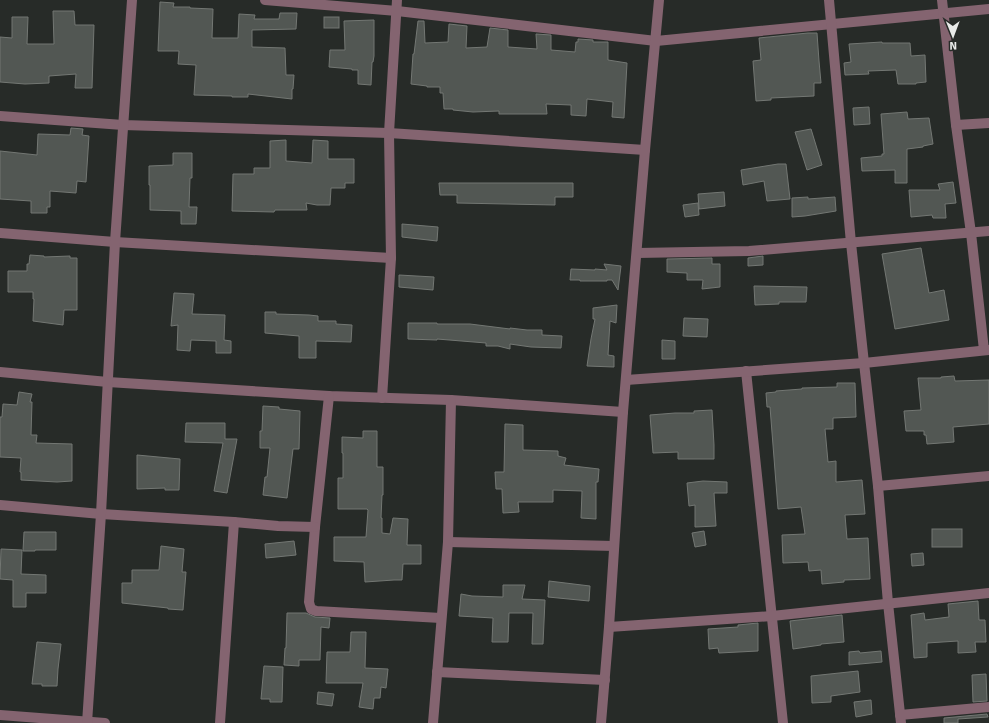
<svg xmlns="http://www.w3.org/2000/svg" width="989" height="723" font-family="Signika,sans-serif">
	<rect width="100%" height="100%" fill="#272b28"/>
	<g fill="#525753" stroke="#737773">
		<polygon points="160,2 174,3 173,7 190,7 190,8 213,9 212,38 238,38 239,14 255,15 254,19 279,19 280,13 297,13 296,29 252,30 252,47 285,48 286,75 294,75 293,89 292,89 292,99 248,94 248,97 232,97 232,96 194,95 196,65 178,64 179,51 158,51"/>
		<polygon points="53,11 74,11 75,25 94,25 92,88 75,88 76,74 49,76 49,83 25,84 0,82 0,37 12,38 12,17 28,17 27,44 54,44"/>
		<rect x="324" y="17" width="15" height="11"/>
		<polygon points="374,20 374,56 373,62 372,62 371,85 358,84 358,70 352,70 352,69 329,67 330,50 345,50 344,21"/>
		<polygon points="418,21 424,21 425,43 448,42 449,24 467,26 466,48 487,47 490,28 508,30 508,47 537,49 536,34 551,35 551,50 575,52 576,42 578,42 578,39 593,40 593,42 608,42 608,60 627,63 624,118 612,117 613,102 587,99 586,116 571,115 571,105 546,104 547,114 499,114 499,111 473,112 453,110 453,109 444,109 443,93 440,93 440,87 427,87 427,86 411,84 413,54 414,54"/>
		<polygon points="808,33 817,33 819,61 821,83 814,83 814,96 771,98 771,100 756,101 753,61 761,60 759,38"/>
		<polygon points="882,42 882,43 910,43 911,56 925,55 926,82 916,83 916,84 898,84 896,70 868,71 869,74 845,75 844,63 851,62 849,44"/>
		<polygon points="869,107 870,124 854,125 853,108"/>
		<polygon points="907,112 908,119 929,118 933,144 923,146 923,147 907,149 907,183 895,183 895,170 862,171 861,158 882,156 882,154 884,154 881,114"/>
		<polygon points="71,128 83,129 82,135 89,136 86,182 77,181 76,193 50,191 50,207 47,207 47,213 31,213 31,201 0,199 0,151 37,155 38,134 70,135"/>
		<polygon points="811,129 822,165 807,170 795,132"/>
		<polygon points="286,140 286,161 312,163 313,140 328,141 328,159 354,159 354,183 345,183 345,188 331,188 330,205 317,205 306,203 307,210 275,210 274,212 232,211 233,174 254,174 254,168 270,168 270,141"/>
		<polygon points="173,153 192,153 192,178 190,178 189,207 197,207 196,224 181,224 181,211 150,210 150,185 149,185 149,166 173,165"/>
		<polygon points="778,164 786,164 790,199 767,201 764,181 743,185 741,170"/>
		<polygon points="953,182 956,203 945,204 946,218 933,218 932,215 911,217 909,190 940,190 938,184"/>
		<polygon points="439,183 573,183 573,197 555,197 555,205 457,203 457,195 440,195"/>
		<polygon points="724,192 725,206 699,209 698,194"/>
		<polygon points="808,197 808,199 835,197 836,211 805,216 792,217 792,198"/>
		<polygon points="698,203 699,215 685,217 683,205"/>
		<polygon points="402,224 438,227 437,241 402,237"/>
		<polygon points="921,248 929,293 944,290 949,320 895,329 882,254"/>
		<polygon points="30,255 44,256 44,257 70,256 70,258 77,258 77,310 64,310 63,325 33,321 34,299 33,299 33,292 8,292 8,271 27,271 27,264 29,264"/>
		<polygon points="763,256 763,265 748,266 748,258"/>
		<polygon points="712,258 712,264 720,264 720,287 702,289 703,280 687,280 687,273 667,272 667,259"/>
		<polygon points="604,264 621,266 618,290 612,280 607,280 607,281 580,281 580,280 570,280 571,269 595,270 595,269 607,270"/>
		<polygon points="399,275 434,277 433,290 399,287"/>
		<polygon points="754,286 807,287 806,302 779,302 779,304 755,305"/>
		<polygon points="174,293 194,294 192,314 225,315 224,340 231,341 231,353 216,353 216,341 191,340 190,351 177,350 178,325 171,326"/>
		<polygon points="617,305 616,323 610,321 608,355 614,356 614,367 587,366 591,339 595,319 593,319 593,308"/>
		<polygon points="265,312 276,312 276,314 309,315 318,316 318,321 336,321 336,324 352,325 351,342 316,341 316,358 299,358 299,336 265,333"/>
		<polygon points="684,318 708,319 707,337 683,336"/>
		<polygon points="408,323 437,323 437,324 470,324 510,329 510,328 527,330 542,330 542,335 562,336 561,348 531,347 510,344 510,349 498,346 486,346 486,343 437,339 437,340 408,339"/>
		<polygon points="662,340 675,341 675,359 662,359"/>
		<polygon points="954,376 955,381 989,380 989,424 953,427 954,442 927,444 926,435 924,435 924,431 906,431 904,411 921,410 918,378 941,378 941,377"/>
		<polygon points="837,383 855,383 856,417 833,418 833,429 825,429 828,462 836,461 836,482 862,480 865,514 845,515 847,539 868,538 870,579 844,580 844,582 822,584 821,570 809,571 808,562 783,563 782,535 805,534 801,507 778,509 770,407 767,407 766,393 776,392 776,391 802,389 802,388 837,387"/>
		<polygon points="19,392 32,394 30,402 32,402 31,435 37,435 36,443 72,444 72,481 57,482 21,480 21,472 20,472 21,458 0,457 0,417 2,417 3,404 17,405"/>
		<polygon points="263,406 279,407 279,409 300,411 299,449 293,449 287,498 263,495 265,477 267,477 270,448 260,448 260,431 262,431"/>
		<polygon points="712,410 714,445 714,459 678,459 678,452 653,453 650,415 675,413 694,413 694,411"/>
		<polygon points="186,423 225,423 225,439 237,439 227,493 214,491 223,443 185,442"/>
		<polygon points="505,424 523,425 523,450 558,451 558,456 566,458 564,465 599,469 598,482 596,482 596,519 581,518 582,491 553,490 553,502 518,502 519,512 503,513 502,489 496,489 495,472 504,472"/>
		<polygon points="363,431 377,431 377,467 383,467 383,495 382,495 381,518 382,518 382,533 390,534 393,518 408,519 407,545 421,545 421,564 403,564 402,580 394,580 365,582 364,562 334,561 334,537 366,537 368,510 367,509 338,509 338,478 343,478 343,453 342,453 342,437 363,438"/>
		<polygon points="137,455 180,459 179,490 165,490 165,488 137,489"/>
		<polygon points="703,481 727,482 727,493 714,493 716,526 695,527 695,505 689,506 687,483"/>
		<rect x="932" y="529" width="30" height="18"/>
		<polygon points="704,531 706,545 695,547 692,533"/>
		<polygon points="24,532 56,532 56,550 35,550 35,551 23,551"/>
		<polygon points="294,541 296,555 266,558 265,544"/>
		<polygon points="161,546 184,549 182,572 186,572 183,610 168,609 168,608 122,603 122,583 132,583 132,570 159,570"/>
		<polygon points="1,549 22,550 21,574 46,575 46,593 26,593 26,607 13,607 13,580 0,579"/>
		<polygon points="923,553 924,565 912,566 911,554"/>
		<polygon points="549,581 590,586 589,601 548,597"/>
		<polygon points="503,585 525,585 522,599 545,600 543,644 532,644 533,613 509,613 508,642 492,642 493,618 459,616 461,594 472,596 503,597"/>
		<polygon points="978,601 979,620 985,620 986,642 975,642 976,652 958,653 958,641 927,643 927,657 914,658 911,615 924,613 925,620 949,617 948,604"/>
		<polygon points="287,613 306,613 315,617 330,618 329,628 321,627 320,660 299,660 299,666 284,665 285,648 286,648"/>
		<polygon points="842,615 844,642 821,644 821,645 793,649 790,621"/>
		<polygon points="758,623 758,651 719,653 718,648 709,649 708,629 738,627 738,625"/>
		<polygon points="351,632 366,632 365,668 388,669 386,688 381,687 380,698 374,698 373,709 359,707 363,683 326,683 327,652 350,652"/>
		<polygon points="37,642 61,644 58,669 57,686 42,686 42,684 32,684"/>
		<polygon points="859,651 860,653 881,651 882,662 849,665 849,652"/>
		<polygon points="264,666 283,667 282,702 270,702 270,699 261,699"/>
		<polygon points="858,671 860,692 831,696 831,702 812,703 811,676"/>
		<polygon points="986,674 987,701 973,702 972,675"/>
		<polygon points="318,692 334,694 332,706 317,704"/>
		<polygon points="871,700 872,714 856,717 854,702"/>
		<polygon points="987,714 988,717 958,719 958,723 944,723 944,718"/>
	</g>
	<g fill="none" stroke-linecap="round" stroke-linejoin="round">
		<g stroke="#846470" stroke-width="10">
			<polyline points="265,0 397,11 656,41 989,9"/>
			<polyline points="829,0 851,243 864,363 878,486 888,603 901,723"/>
			<polyline points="942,0 956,125 971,233 984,350"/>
			<polyline points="0,116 123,125 389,133 645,150"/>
			<polyline points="956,125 989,123"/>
			<polyline points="0,233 115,242 391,258"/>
			<polyline points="637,253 749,251 989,231"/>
			<polyline points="746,371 783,723"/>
			<polyline points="0,372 108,382 329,396 451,400 623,412"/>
			<polyline points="626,380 864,363 989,350"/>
			<polyline points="329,396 315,527 309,602 311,609 316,611 441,618"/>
			<polyline points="382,398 391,258 389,133 397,0"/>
			<polyline points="878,486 989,476"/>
			<polyline points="0,505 101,514 234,522 278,526 315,527"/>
			<polyline points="448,542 614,546"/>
			<polyline points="609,627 772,616 989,593"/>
			<polyline points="437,672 605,680"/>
			<polyline points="0,715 105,723"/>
			<polyline points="900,715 989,707"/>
			<polyline points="87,723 101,514 115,242 132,0"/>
			<polyline points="220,723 234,522"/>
			<polyline points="433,723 448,542 451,400"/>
		</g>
		<polyline stroke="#846470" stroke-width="10" points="601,723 609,627 623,412 645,150 659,0"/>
	</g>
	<g transform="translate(953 36) rotate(179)" stroke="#272b28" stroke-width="3" paint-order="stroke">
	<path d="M0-3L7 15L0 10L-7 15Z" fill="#e8eae8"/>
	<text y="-6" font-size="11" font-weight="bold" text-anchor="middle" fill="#e8eae8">N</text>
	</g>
</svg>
